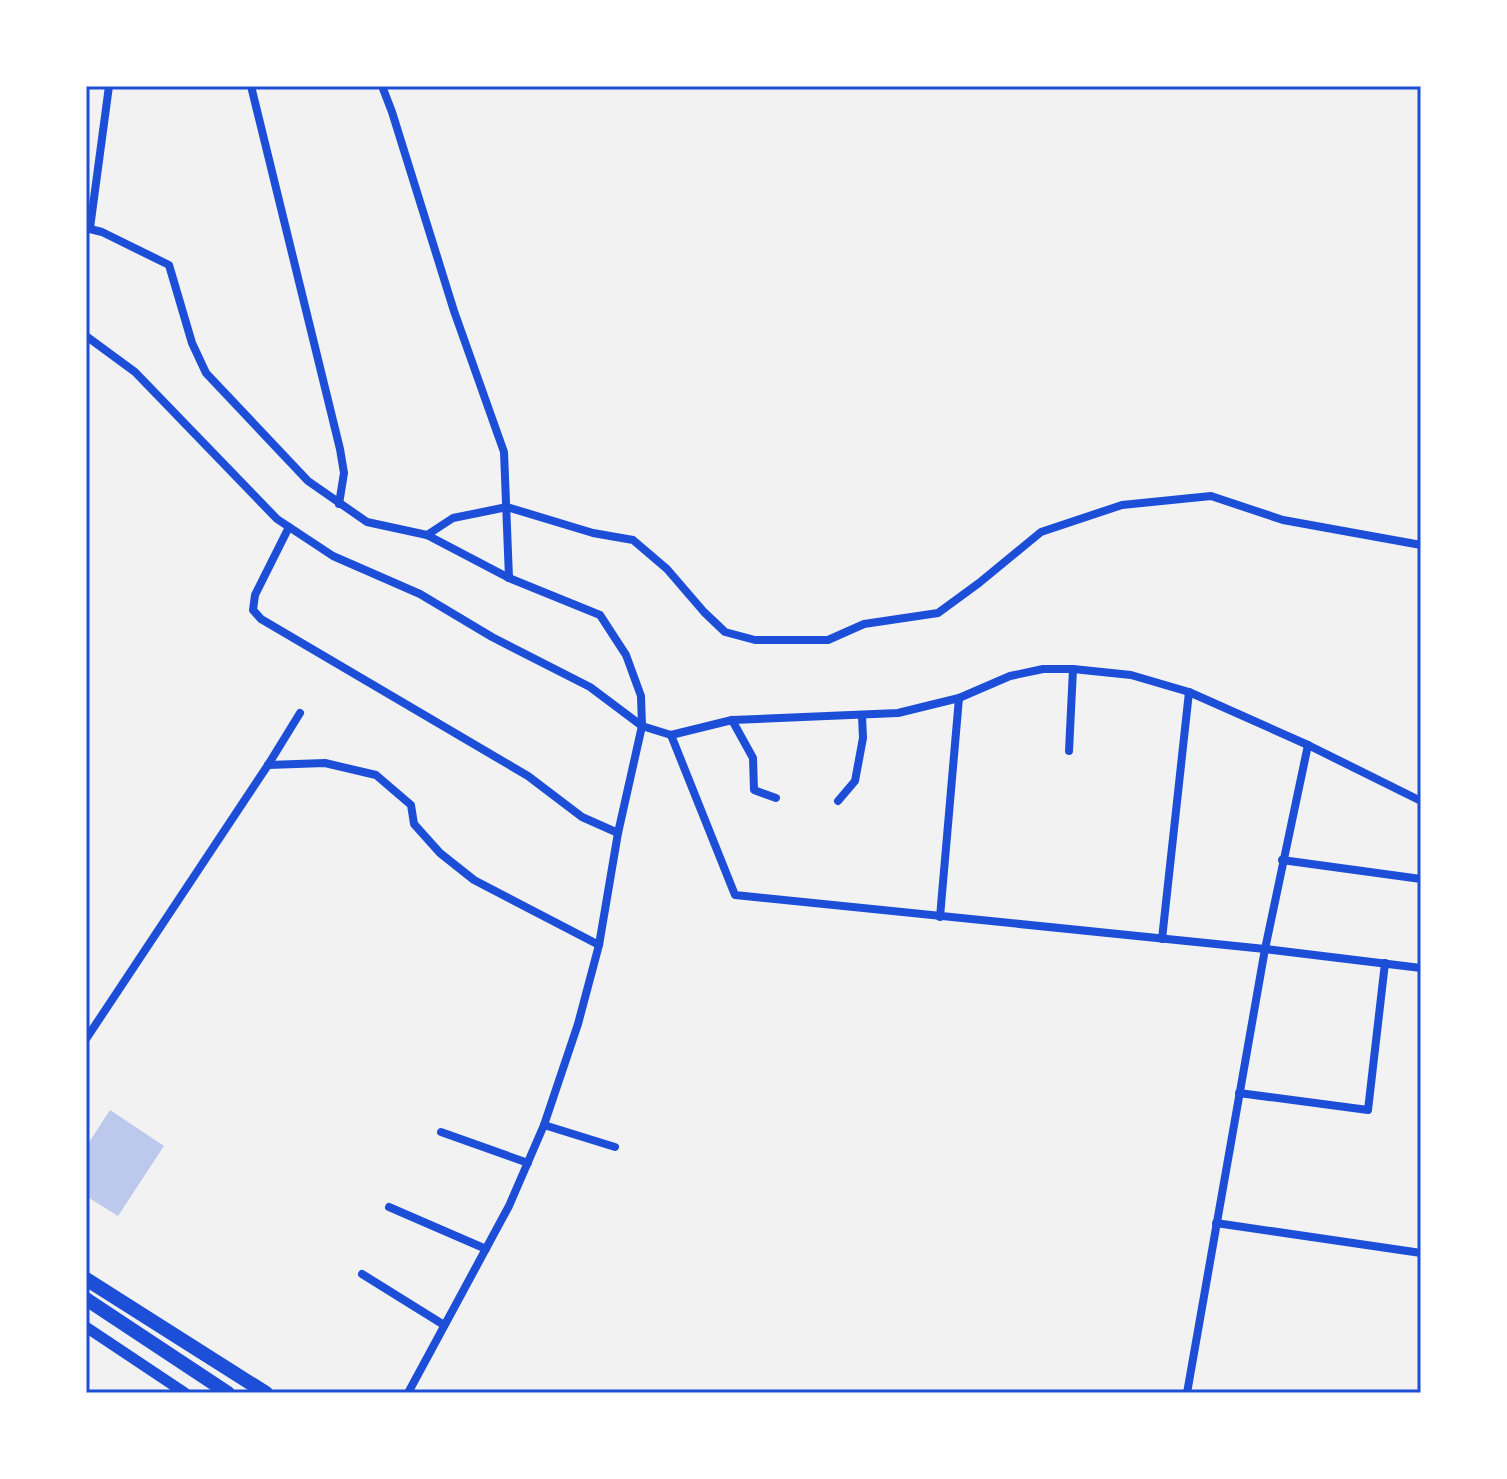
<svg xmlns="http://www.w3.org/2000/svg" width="1507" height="1479" font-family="'Golos Text',sans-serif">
	<rect width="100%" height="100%" fill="#f2f2f2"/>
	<polygon fill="#bdc9ec" points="110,1110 164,1146 118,1216 86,1196 86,1147"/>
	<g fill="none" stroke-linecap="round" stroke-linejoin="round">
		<g stroke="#1d4ed8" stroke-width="8">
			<polyline points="251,86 340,449 344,473 339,504"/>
			<polyline points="382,86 392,112 454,311 504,452 509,578"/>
			<polyline points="86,228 102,232 169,265 192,343 206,373 308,481 367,522 427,535 509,578 600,615 626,655 641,696 642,726 618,833 599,945 578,1024 544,1125 509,1206 408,1393"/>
			<polyline points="90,228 109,86"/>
			<polyline points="86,336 135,372 277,519 333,556 420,594 492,637 590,687 642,726 671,735"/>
			<polyline points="289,527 255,595 253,610 261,619 528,776 582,817 618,833"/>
			<polyline points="427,535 453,518 507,507 593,533 633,540 667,569 704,612 725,632 755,640 828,640 864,624 938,613 979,583 1041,532 1122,505 1211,496 1283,520 1421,545"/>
			<polyline points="732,720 753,758 754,790 776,798"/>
			<polyline points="671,735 735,895 1265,949 1421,968"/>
			<polyline points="671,735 732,720 898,713 959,698 1010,676 1043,669 1073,669 1131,675 1189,692 1308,745 1421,801"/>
			<polyline points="1069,751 1073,669"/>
			<polyline points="268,765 325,763 376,775 411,805 414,824 440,853 474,880 599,945"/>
			<polyline points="838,801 855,781 863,738 862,716"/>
			<polyline points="1282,860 1421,879"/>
			<polyline points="940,917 959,698"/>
			<polyline points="1162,939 1189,692"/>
			<polyline points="86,1039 268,765 300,713"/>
			<polyline points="1239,1093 1368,1110 1385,963"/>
			<polyline points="544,1125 615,1147"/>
			<polyline points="441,1132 528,1163"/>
			<polyline points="389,1207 486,1249"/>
			<polyline points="1216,1223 1421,1253"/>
			<polyline points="362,1274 444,1325"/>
			<polyline points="1187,1393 1265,949 1308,745"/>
		</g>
		<polyline stroke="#1d4ed8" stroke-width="11" points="86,1327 185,1393"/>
		<g stroke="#1d4ed8" stroke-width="14">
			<polyline points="86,1279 266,1393"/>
			<polyline points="86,1299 228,1393"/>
		</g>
	</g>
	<rect width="1507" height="1479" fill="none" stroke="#ffffff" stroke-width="176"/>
	<rect x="88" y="88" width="1331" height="1303" fill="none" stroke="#1d4ed8" stroke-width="3"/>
</svg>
